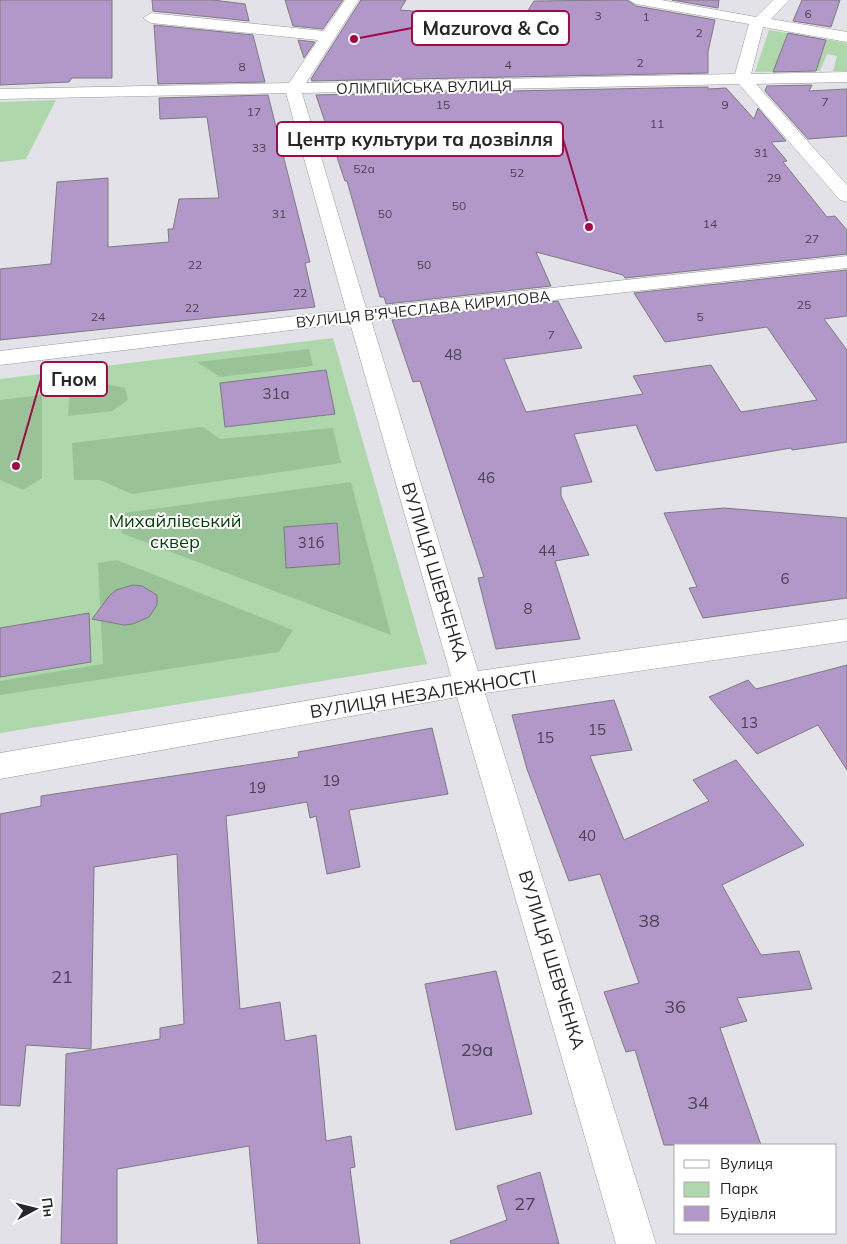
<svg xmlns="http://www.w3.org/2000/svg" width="847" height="1244" font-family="Mulish,sans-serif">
	<rect width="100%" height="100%" fill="#e2e2e8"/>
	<g fill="#aed7ab">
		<polygon points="769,30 847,43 847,71 833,71 837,56 827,54 820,71 755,72"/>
		<polygon points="56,100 26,159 0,162 0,102"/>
		<polygon points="333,338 427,664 0,733 0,379"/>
	</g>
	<g fill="#99c297">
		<polygon points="309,349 313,366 220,377 197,362"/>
		<polygon points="101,383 125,388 128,400 112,411 68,416 70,389"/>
		<polygon points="42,395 42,478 23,490 0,480 0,400"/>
		<polygon points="203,427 220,439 333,428 341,463 132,494 100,480 74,480 72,443"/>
		<polygon points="351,482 391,635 121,533 124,513"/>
		<polygon points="117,560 293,630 279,652 0,695 0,681 103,664 98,563"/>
	</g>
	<g fill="#b298c9" stroke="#7d7b80">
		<polygon points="0,0 112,0 112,78 72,78 69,82 0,85"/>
		<polygon points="152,0 213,0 245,4 249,21 153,11"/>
		<polygon points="285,0 343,0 323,29 293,26"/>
		<polygon points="361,0 406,0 400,10 522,20 534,1 627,0 636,6 715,20 708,52 708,73 312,81 311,79"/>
		<polygon points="672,0 719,0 718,8"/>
		<polygon points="802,0 840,0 831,27 793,21"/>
		<polygon points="154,25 253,35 265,82 158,84"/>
		<polygon points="788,33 826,40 816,71 773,72"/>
		<polygon points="298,40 315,42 304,58"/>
		<polygon points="812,85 809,91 847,89 847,136 808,139 765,91 767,86"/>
		<polygon points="708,87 708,89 726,88 754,119 758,108 786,141 771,142 787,161 783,162 827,217 835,216 847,230 847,254 625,278 623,275 536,252 551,286 386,304 384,297 380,297 347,181 345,181 316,95"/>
		<polygon points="268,95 310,262 305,263 315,307 0,340 0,269 51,264 57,182 108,178 108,247 169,242 168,229 173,229 179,199 219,198 207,117 160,119 159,98"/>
		<polygon points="847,270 847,316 824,319 847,350 847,442 792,450 791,448 656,471 636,425 574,434 592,482 561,487 561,496 589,555 555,561 580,639 496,649 478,578 484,577 420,381 413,382 392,320 558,301 582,348 504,359 526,412 643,394 633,376 711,365 741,412 817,400 767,327 665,342 634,293"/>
		<polygon points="326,370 335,414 225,427 220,383"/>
		<polygon points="724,508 847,518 847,598 703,618 689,588 697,587 664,513"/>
		<polygon points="337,523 340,564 286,568 284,527"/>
		<polygon points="133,585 142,586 157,595 157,605 149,617 133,624 124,625 92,619 110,595 116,590"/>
		<polygon points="89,613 91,662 0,677 0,628"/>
		<polygon points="847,665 847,770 818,725 757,754 709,697 748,680 756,689"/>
		<polygon points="614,700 632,750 590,756 624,840 709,801 693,780 736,760 804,845 722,885 761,955 799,951 812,989 737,998 747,1021 720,1028 761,1145 664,1145 635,1050 626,1052 604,992 639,983 600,874 569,881 527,769 512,715"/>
		<polygon points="432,728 448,794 349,810 360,867 327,874 316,816 310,818 307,802 226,816 240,1009 280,1002 285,1041 316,1035 326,1141 351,1136 355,1167 350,1168 360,1244 258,1244 249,1146 117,1169 117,1244 61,1244 66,1054 160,1039 160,1028 184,1024 177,854 94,867 91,1049 26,1045 20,1106 0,1105 0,814 41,806 41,796 299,757 298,752"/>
		<polygon points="496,971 532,1114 456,1130 425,984"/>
		<polygon points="540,1172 559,1244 451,1244 450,1241 507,1220 497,1186"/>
	</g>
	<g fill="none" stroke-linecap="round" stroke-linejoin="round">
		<defs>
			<polygon id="minor" points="345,0 359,0 306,83 735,74 749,24 636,4 629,0 661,0 756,17 773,0 789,0 771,19 847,32 847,42 763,27 751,74 847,72 847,82 756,84 847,185 847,202 840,200 739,84 302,93 366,308 847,256 847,268 371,320 478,671 847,619 847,641 485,693 656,1244 616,1244 457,697 0,779 0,753 451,676 350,323 0,365 0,351 346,310 286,93 0,99 0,89 289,83 318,40 151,23 143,18 151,13 324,31"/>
		</defs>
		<use href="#minor" stroke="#99999e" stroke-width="1"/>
		<use href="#minor" fill="#fff" fill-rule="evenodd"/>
	</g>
	<g text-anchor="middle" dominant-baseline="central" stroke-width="4" stroke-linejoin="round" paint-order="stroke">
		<g font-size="12" fill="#4a4351">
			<text x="808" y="13">6</text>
			<text x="598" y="15">3</text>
			<text x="646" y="16">1</text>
			<text x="699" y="32">2</text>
			<text x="640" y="62">2</text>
			<text x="508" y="64">4</text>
			<text x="242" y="66">8</text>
			<text x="825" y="101">7</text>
			<text x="443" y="104">15</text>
			<text x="725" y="104">9</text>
			<text x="254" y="111">17</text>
			<text x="657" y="123">11</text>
			<text x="259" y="147">33</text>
			<text x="761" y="152">31</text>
			<text x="364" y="168">52а</text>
			<text x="517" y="172">52</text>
			<text x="774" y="177">29</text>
			<text x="459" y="205">50</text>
			<text x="279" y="213">31</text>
			<text x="385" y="213">50</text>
			<text x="710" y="223">14</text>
			<text x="812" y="238">27</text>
			<text x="195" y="264">22</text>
			<text x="424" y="264">50</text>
			<text x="300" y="292">22</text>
			<text x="804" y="304">25</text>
			<text x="192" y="307">22</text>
			<text x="98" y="316">24</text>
			<text x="700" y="316">5</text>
			<text x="551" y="334">7</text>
		</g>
		<g font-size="15" fill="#272729" stroke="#fff">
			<text transform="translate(424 87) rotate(-1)">ОЛІМПІЙСЬКА ВУЛИЦЯ</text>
			<text transform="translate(423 309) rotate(-6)">ВУЛИЦЯ В'ЯЧЕСЛАВА КИРИЛОВА</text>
		</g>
		<g font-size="15" fill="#4a4351">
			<text x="453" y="354">48</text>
			<text x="276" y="393">31а</text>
			<text x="486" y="477">46</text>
			<text x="311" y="542">31б</text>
			<text x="547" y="550">44</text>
			<text x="785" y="578">6</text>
			<text x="528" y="608">8</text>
			<text x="749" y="722">13</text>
			<text x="597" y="729">15</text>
			<text x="545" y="737">15</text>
			<text x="331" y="780">19</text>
			<text x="257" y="787">19</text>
			<text x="587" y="835">40</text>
		</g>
		<g font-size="18" fill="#044106" stroke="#fff">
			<text x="175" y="520">Михайлівський<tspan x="175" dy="21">сквер</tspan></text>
		</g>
		<g font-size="18" fill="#272729" stroke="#fff">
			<text transform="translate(435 572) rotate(73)">ВУЛИЦЯ ШЕВЧЕНКА</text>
			<text transform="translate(423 694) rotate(-9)">ВУЛИЦЯ НЕЗАЛЕЖНОСТІ</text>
			<text transform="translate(552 960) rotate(73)">ВУЛИЦЯ ШЕВЧЕНКА</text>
		</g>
		<g font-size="18" fill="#4a4351">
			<text x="649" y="920">38</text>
			<text x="62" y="976">21</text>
			<text x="675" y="1006">36</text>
			<text x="477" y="1049">29а</text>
			<text x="698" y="1102">34</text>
			<text x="525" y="1203">27</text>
		</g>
	</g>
	<path fill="none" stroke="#a20949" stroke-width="2" d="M354 39L412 28M589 227L563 139M16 466L41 379"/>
	<g fill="#a20949" stroke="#fff" stroke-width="2">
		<circle cx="354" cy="39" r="5"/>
		<circle cx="589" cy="227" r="5"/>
		<circle cx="16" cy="466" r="5"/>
	</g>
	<g fill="#fff" stroke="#a20949" stroke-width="2">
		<rect x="412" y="11" width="157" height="34" rx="5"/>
		<rect x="277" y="122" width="286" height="34" rx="5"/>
		<rect x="41" y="362" width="66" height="34" rx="5"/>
	</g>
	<g font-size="19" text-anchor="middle" font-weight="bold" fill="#272729">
		<text x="491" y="35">Mazurova &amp; Co</text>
		<text x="420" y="146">Центр культури та дозвілля</text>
		<text x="74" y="386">Гном</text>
	</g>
	<rect x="674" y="1144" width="162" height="90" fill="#ffffff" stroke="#a9a9a9"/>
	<rect x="684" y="1160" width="25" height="8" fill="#ffffff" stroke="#a9a9a9"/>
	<text x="720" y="1169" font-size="15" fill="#272729">Вулиця</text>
	<rect x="684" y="1182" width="25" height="15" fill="#aed7ab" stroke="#a9a9a9"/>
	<text x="720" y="1194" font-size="15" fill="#272729">Парк</text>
	<rect x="684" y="1206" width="25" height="15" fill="#b298c9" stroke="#a9a9a9"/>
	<text x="720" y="1219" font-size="15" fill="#272729">Будівля</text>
	<g transform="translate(35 1209) rotate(83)" stroke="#ffffff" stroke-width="4" paint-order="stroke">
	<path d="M0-4L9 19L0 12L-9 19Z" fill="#272729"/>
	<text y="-8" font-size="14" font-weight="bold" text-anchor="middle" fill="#272729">Пн</text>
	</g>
</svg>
